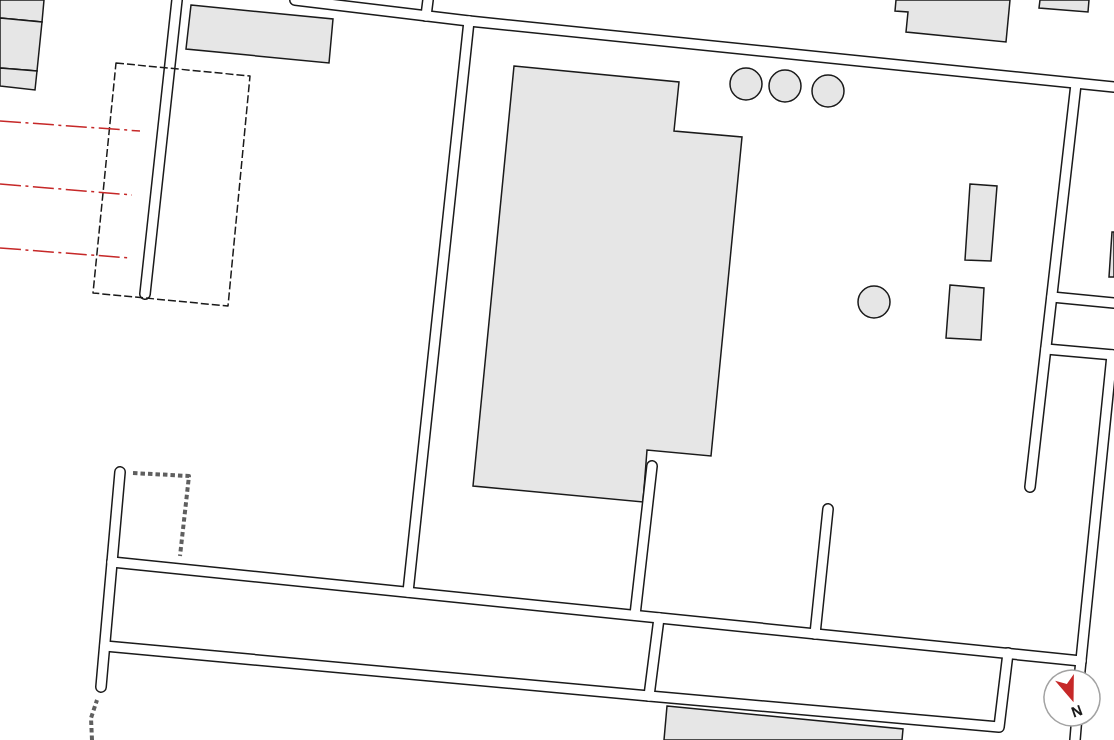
<svg xmlns="http://www.w3.org/2000/svg" width="1114" height="740" font-family="'Alegreya Sans',sans-serif">
	<rect width="100%" height="100%" fill="#fff"/>
	<g fill="#e6e6e6" stroke="#1a1a1a" stroke-width="1.5">
		<polygon points="0,0 44,0 42,22 0,18"/>
		<polygon points="896,0 1010,0 1006,42 906,32 908,12 895,11"/>
		<polygon points="1040,0 1089,0 1088,12 1039,8"/>
		<polygon points="191,5 333,19 329,63 186,49"/>
		<polygon points="0,18 42,22 37,71 0,68"/>
		<polygon points="514,66 679,82 674,131 742,137 711,456 647,450 643,502 473,486"/>
		<circle cx="746" cy="84" r="16"/>
		<polygon points="0,68 37,71 35,90 0,86"/>
		<circle cx="785" cy="86" r="16"/>
		<circle cx="828" cy="91" r="16"/>
		<polygon points="970,184 997,186 991,261 965,260"/>
		<polygon points="1112,232 1114,232 1114,277 1109,277"/>
		<polygon points="950,285 984,288 981,340 946,338"/>
		<circle cx="874" cy="302" r="16"/>
		<polygon points="667,706 903,729 902,740 664,740"/>
	</g>
	<g fill="none" stroke-linecap="round" stroke-linejoin="round">
		<defs>
			<g id="lane">
				<polyline points="295,0 469,21 1114,87"/>
				<polyline points="426,16 428,0"/>
				<polyline points="145,294 177,0"/>
				<polyline points="1052,297 1114,303"/>
				<polyline points="1046,349 1114,355"/>
				<polyline points="1030,487 1076,84"/>
				<polyline points="112,562 1081,661"/>
				<polyline points="408,592 469,21"/>
				<polyline points="635,615 652,466"/>
				<polyline points="815,634 828,509"/>
				<polyline points="105,646 649,696 999,727 1008,653"/>
				<polyline points="1079,680 1112,355"/>
				<polyline points="101,687 120,472"/>
				<polyline points="649,696 659,618"/>
				<polyline points="1075,740 1077,716"/>
			</g>
		</defs>
		<use href="#lane" stroke="#1a1a1a" stroke-width="12"/>
		<g stroke="#5f5f5f" stroke-width="4" stroke-dasharray="4.5 3" stroke-linecap="butt">
			<polyline points="133,473 189,476 180,556"/>
			<polyline points="92,740 91,718 97,700"/>
		</g>
		<use href="#lane" stroke="#fff" stroke-width="9"/>
		<polygon stroke="#1a1a1a" stroke-width="1.5" stroke-dasharray="8 3" stroke-linecap="butt" points="116,63 250,76 228,306 93,293"/>
		<g stroke="#c62828" stroke-width="1.5" stroke-dasharray="21 4.5 3 4.5" stroke-linecap="butt">
			<polyline points="0,121 140,131"/>
			<polyline points="0,184 132,195"/>
			<polyline points="0,248 130,258"/>
		</g>
	</g>
	<g transform="translate(1072 698) rotate(160)"><circle r="28" fill="#ffffff" stroke="#a3a3a3" stroke-width="1.5"/>
	<path d="M0-4.5L10 22L0 15L-10 22Z" fill="#c62828"/>
	<text y="-9" font-size="16" font-weight="bold" text-anchor="middle" fill="#1a1a1a">N</text>
	</g>
</svg>
